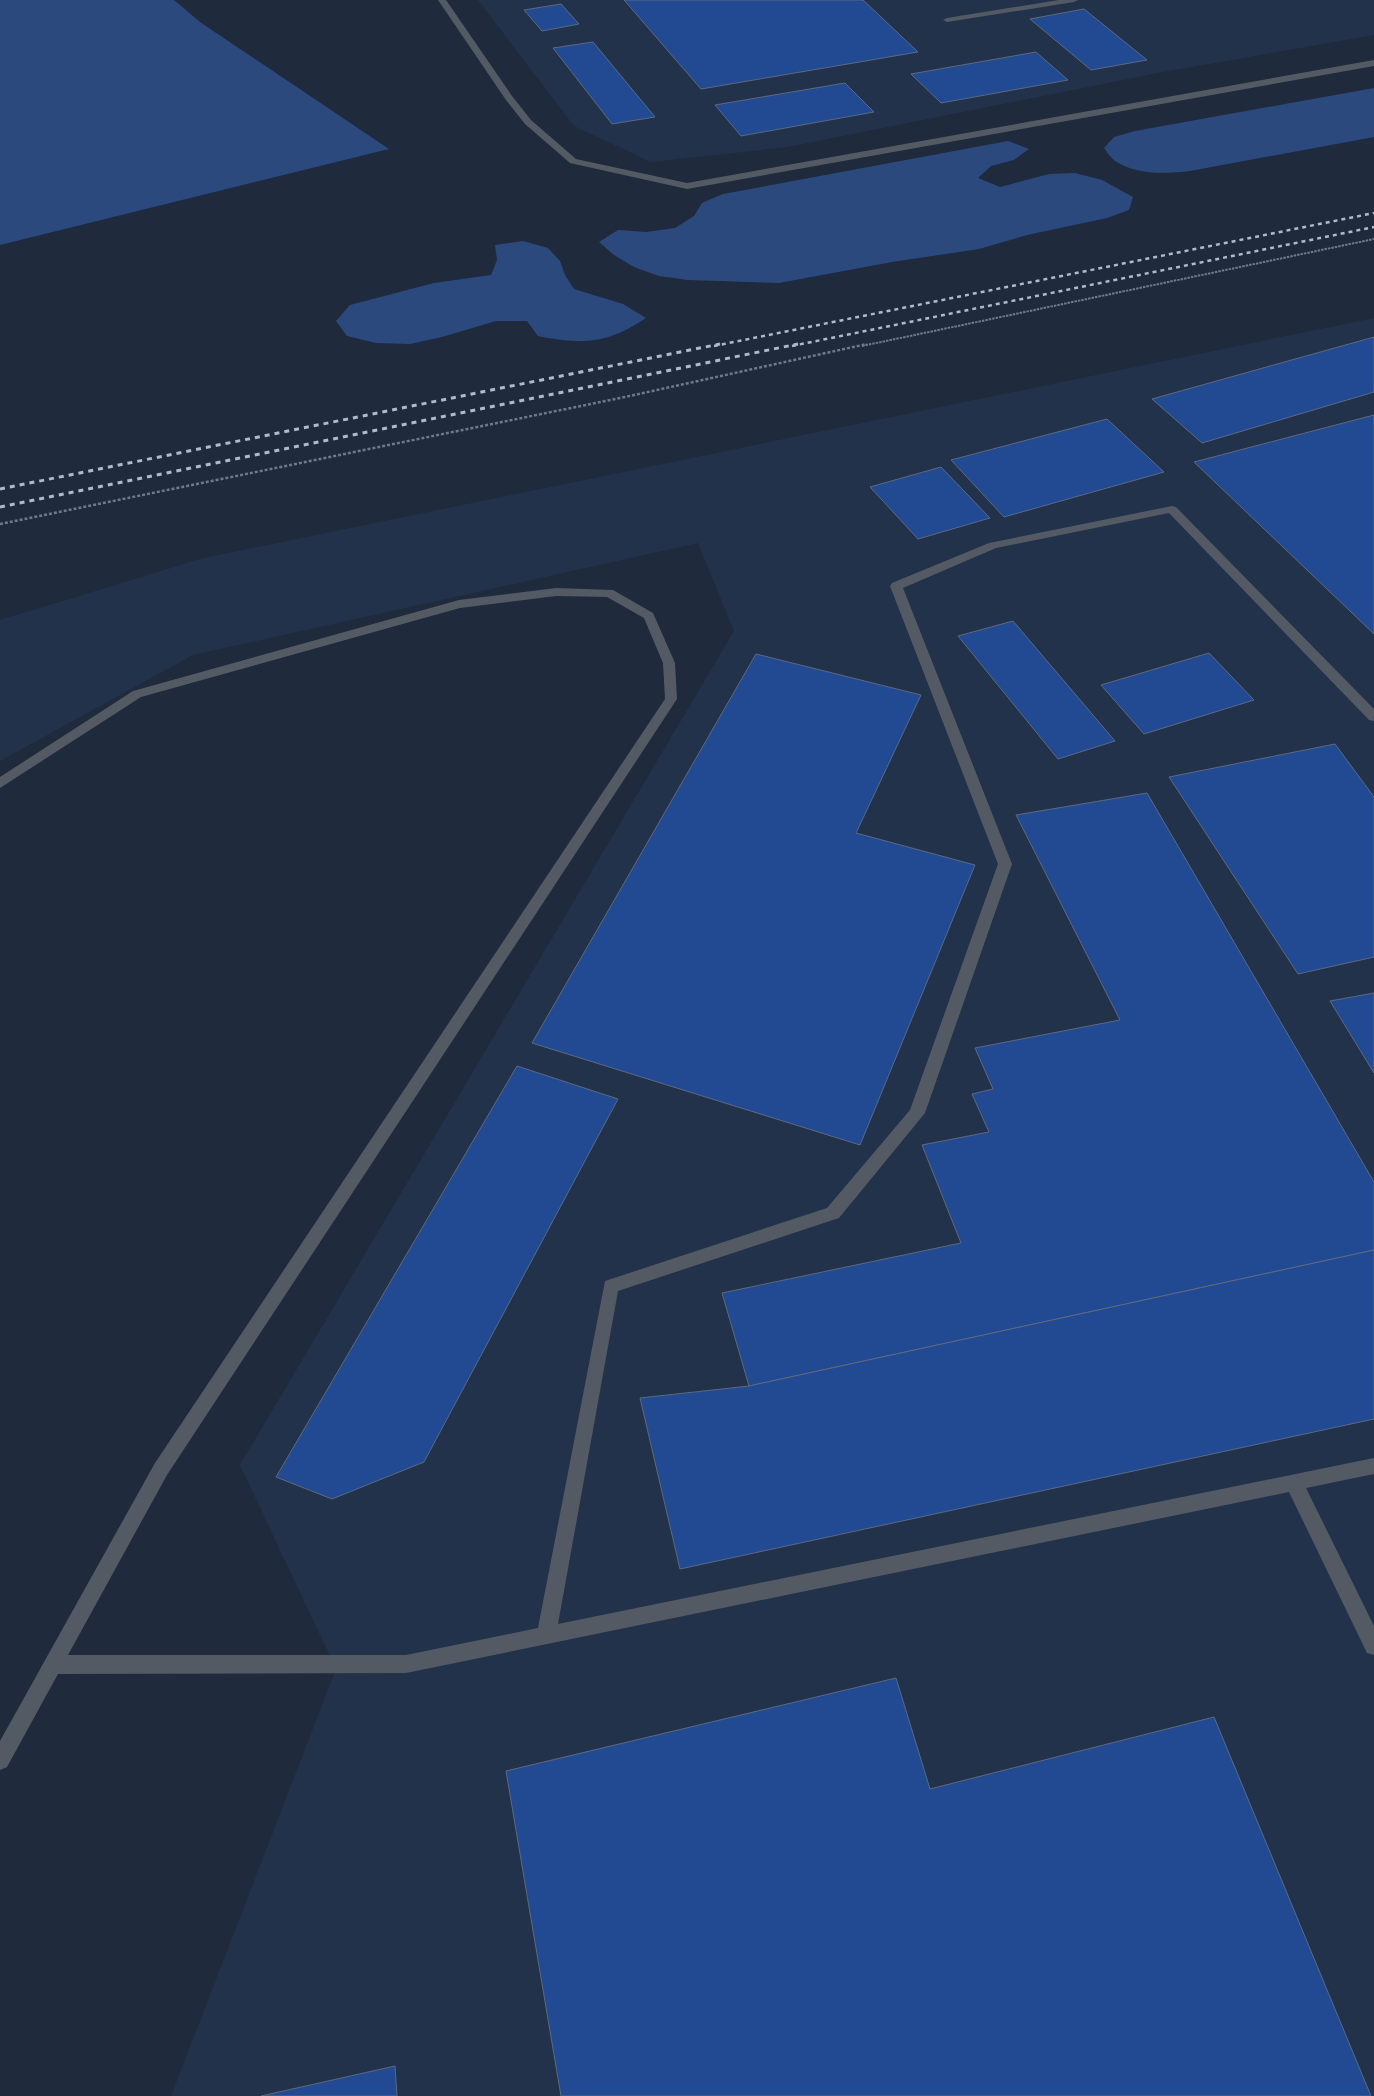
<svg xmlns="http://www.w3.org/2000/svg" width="1374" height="2096" font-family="Arial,sans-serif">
	<rect width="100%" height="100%" fill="#1f2a3d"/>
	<g fill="#23324b">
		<polygon points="478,0 1374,0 1374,35 1163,72 788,147 651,162 574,126"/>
		<polygon points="1374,318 1374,2096 171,2096 336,1669 240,1465 734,631 698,543 193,655 0,761 0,620 204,558"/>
	</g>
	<g fill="#2c497e">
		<polygon points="0,0 174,0 200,22 389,149 0,245"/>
		<path d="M1374,88v49l-184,34c-24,3 -54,4 -75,-10 -4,-3 -8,-9 -11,-13l10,-11 21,-6z"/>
		<polygon points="1008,141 1029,149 1014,160 991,166 978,178 1000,187 1049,174 1075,173 1102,180 1133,197 1129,210 1107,218 1027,235 979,249 892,262 779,283 688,280 659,276 634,267 614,255 599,242 618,230 646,232 675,228 694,216 702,203 723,194"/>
		<path d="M523,241l25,7 12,13 5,14 9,14 49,15 23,14c-39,26 -63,27 -108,18l-11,-15h-31l-54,16 -32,7 -34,-1 -29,-7 -11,-15 14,-16 84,-22 57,-8 6,-15 -2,-15z"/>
	</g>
	<g fill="#224a93" stroke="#5c6980">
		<polygon points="624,0 863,0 918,52 701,89"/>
		<polygon points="561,4 579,24 542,31 524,10"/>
		<polygon points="1084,9 1147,60 1091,70 1030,19"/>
		<polygon points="593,42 655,117 612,124 553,48"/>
		<polygon points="1036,52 1068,80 941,103 911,74"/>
		<polygon points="845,83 874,112 741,136 715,105"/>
		<polygon points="1374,337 1374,392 1202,443 1152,399"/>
		<polygon points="1374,415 1374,634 1194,462"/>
		<polygon points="1107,419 1164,472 1004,517 951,460"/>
		<polygon points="941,467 990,518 918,539 870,487"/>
		<polygon points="1013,621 1115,741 1058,759 958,636"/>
		<polygon points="1209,653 1254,700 1144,734 1101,685"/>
		<polygon points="756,654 921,695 856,833 975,865 860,1145 532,1043"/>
		<polygon points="1335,744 1374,797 1374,957 1298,974 1169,777"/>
		<polygon points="1147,793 1374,1182 1374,1250 749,1386 722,1293 961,1243 922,1145 989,1132 972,1094 993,1089 975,1048 1120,1020 1016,815"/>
		<polygon points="1374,993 1374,1073 1330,1001"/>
		<polygon points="517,1066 618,1099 424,1462 332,1499 276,1477"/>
		<polygon points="1374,1250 1374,1419 680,1569 640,1398 749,1386"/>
		<polygon points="896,1678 930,1789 1214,1717 1371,2096 561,2096 506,1771"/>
		<polygon points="395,2066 397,2096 261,2096"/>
	</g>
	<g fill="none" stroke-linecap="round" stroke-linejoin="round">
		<polyline stroke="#70798a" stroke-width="2" stroke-dasharray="2.5 1" stroke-linecap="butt" points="862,346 1374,239"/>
		<polyline stroke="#70798a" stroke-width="2.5" stroke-dasharray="3 2" stroke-linecap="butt" points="0,524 625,397 867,344"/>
		<g fill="#545a64" fill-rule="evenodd">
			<polygon points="438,0 446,0 512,96 531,120 576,159 687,183 1374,60 1374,66 687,189 570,163 525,124 506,100"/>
			<polygon points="1059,0 1078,0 1074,2 947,22 943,20 947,18"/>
			<polygon points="1172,506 1176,507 1374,709 1374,721 1369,720 1169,513 996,548 903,588 1012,864 925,1113 839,1218 618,1291 558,1624 1374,1458 1374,1474 1306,1488 1374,1626 1374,1655 1367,1653 1289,1492 406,1673 58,1674 7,1767 0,1770 0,1741 155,1463 665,699 663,663 644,618 607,597 556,596 460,608 141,697 0,788 0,777 133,691 459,600 556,588 613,590 653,613 675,663 677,699 167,1475 68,1655 406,1655 538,1628 605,1281 827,1208 910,1110 998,864 890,586 892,583 989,543"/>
		</g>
		<g stroke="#b2bac9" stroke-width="2.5" stroke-dasharray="4 4" stroke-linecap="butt">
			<polyline points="714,346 1374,213"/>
			<polyline points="792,346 1374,227"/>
		</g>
		<g stroke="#b2bac9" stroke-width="3" stroke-dasharray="5 5" stroke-linecap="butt">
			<polyline points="0,489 720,344"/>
			<polyline points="0,507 798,344"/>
		</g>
	</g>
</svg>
